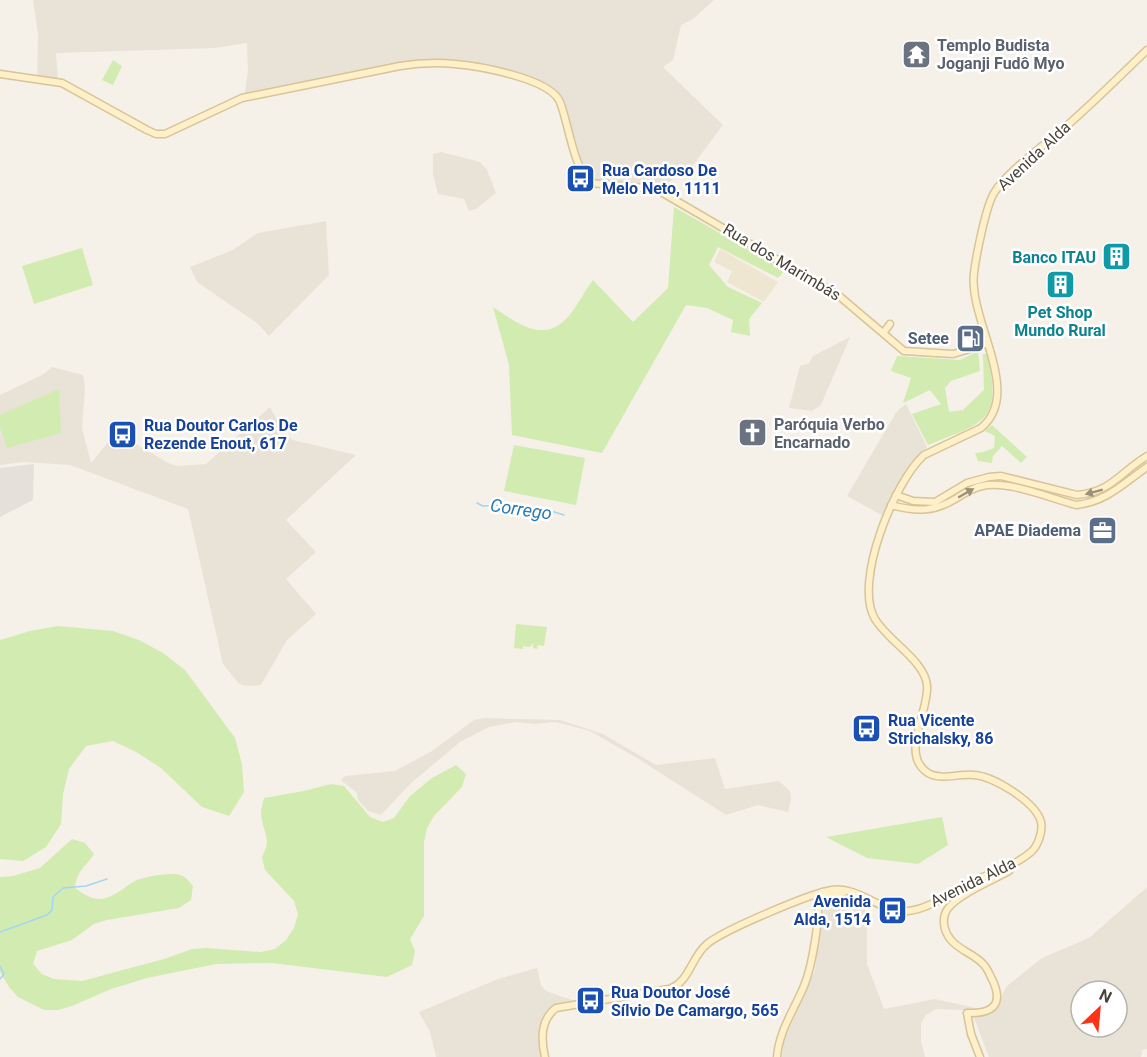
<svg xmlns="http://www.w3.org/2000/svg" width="1147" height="1057" font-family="Roboto,sans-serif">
	<rect width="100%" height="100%" fill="#f5f1e9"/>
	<g fill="#e9e3d7" fill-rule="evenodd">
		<polygon points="33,0 714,0 693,19 681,25 673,60 663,67 723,125 693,165 658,190 590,180 585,172 562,98 552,89 537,82 468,64 430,63 244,99 248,71 247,43 215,48 56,53 58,79 37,77 38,34"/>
		<polygon points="441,152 480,162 487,170 496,193 476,209 469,211 464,199 438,194 433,174 433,154"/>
		<polygon points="326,221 329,275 269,336 258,324 197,282 190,267 233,250 258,233"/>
		<polygon points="850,337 821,405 812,411 789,408 800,366 809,363 813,356"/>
		<polygon points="52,367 83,375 85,387 82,428 91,463 116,432 168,463 177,466 206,464 270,407 285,435 293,440 356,455 286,520 316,552 286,579 316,614 287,640 261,685 245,686 238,683 223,664 188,509 70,465 24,462 0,465 0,395 44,374"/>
		<polygon points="906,404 927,447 911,467 883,516 847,496 897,411"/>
		<polygon points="484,718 560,720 603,734 656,765 715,758 725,789 779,781 790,791 791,800 788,812 758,805 726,815 637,758 590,731 556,722 535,724 516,722 489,727 460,742 410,784 381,815 368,811 358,800 357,793 341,780 345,776 395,771 432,751 474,720"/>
		<path d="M1147,887v162l-5,1 -1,7h-152l-15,-39 19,-7 14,-25 35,-28 47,-20zM1081,991h36v36h-36z"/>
		<polygon points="842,899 867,902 867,964 884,1009 935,999 989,1011 936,1009 926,1015 921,1023 921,1041 925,1057 782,1057 784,1041 815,970 822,913 830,901"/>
		<polygon points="537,968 541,985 546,991 578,1002 553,1012 545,1032 545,1043 549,1057 436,1057 430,1032 419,1012 498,979"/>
	</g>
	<polygon fill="#e5e0da" points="34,464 33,500 0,517 0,468"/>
	<polygon fill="#efe6d2" points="720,249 778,282 764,302 727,282 732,271 714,262"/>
	<g fill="#d2ebb0">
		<polygon points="113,60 122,66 113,85 102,80"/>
		<path d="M674,207l111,63 -7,8 -60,-31 -9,18 19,22 34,16 -13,16 1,17 -19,-4 2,-12 -26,-12 -21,-3 -84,148 -90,-18 -3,-70 -16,-58c27,18 54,39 79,5 8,-11 13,-22 21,-32l40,42 35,-34z"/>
		<polygon points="82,248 93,285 34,304 22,266"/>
		<path d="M978,351l2,20 -29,10 -6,7 4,24 14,-2 21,-20 -1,-36h4c16,68 -2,68 -59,91l-16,-31 29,-10 -11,-14 -27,13 8,-25 -20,-7 6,-15 63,4z"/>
		<polygon points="59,389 61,433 7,448 0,427 0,415"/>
		<polygon points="992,425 1027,457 1021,463 1002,446 993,456 992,463 978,461 975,453 983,452 994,448 995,436 985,431"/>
		<polygon points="514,445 585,458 576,505 504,491"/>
		<polygon points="516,624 547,627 544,646 538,645 537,649 533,648 533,643 530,647 523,646 523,649 514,648"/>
		<polygon points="58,626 113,631 139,640 163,653 185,670 235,738 242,764 244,792 229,816 202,807 161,768 138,753 113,741 86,746 69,769 63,794 61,824 46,847 23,861 0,859 0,640 30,631"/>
		<path d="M456,765l10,9 -4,13 -28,29 -7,12 -3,14v74l-14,23 5,12 -3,14 -25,12 -115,-14 -56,1 -69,14 -36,11 -39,17 -14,4h-14l-26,-13 -9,-10 -9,-15v-95l13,-1 27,-8 32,-29 13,4 9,11c-9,14 -17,16 -19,34 7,5 15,11 25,11 14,-1 25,-13 37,-19 10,-4 37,-9 46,-4 4,2 7,7 10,10l-2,14 -12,8 -72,12 -13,4 -22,16 -35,11 -4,13 9,10 12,5 28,2 82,-22 28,-10 14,-1 55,4 14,-3 11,-9 8,-12 4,-14 -4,-13 -29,-31 -3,-13c11,-20 0,-24 -1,-44 0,-5 2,-11 3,-15l40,-7 27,-7 13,2 26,31 13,5 11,-4 16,-22 22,-18z"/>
		<polygon points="942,817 948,845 918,864 867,858 826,837"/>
	</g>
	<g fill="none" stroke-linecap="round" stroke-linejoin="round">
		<g stroke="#a3d5f4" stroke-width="1.5">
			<polyline points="477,503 483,506 509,505 519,509 551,511 564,515"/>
			<polyline points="0,932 47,915 52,910 53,897 63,888 86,886 107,879"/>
			<polyline points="0,966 4,974 0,979"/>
		</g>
		<defs>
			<g id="secondary">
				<path d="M0,74l62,9 85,47 9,4h9l77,-36 158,-32c18,-3 36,-4 55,-2 23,2 95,14 105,38 8,20 14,67 30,81l66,6 182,106 66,56 49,3 33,-10"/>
				<polyline points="884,332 890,324"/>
				<path d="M896,495l17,6 22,1 32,-19 22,-6 12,-1 76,19c35,-3 43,-23 70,-39"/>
				<path d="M891,505c25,7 44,7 66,-7 8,-5 15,-10 25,-12 27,-6 67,12 94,19 30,-3 48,-22 71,-38"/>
				<polyline points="819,898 844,892"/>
				<path d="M545,1057c-4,-17 -5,-37 11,-49l113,-19c21,-7 22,-32 38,-45 17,-14 104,-51 125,-54 28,-4 50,24 76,21 21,-2 42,-18 60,-27 20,-11 46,-17 63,-32 7,-6 12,-21 10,-30 -5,-20 -48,-46 -67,-47 -15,-2 -33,6 -46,-2 -29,-19 2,-63 -1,-88 -3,-25 -39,-44 -52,-66 -22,-36 19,-137 49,-164l57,-27c43,-35 -13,-108 -7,-155 2,-17 12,-67 20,-80 13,-22 56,-52 77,-71 26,-23 51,-48 76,-72"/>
				<path d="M777,1057c2,-26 17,-47 27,-71 8,-19 16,-67 14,-88l5,-6"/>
				<path d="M980,1057l-9,-23 -4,-21c24,1 37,-7 26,-32 -3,-5 -5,-12 -9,-16 -9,-11 -24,-14 -33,-25 -6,-7 -9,-17 -6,-26 5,-17 49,-34 64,-43l4,-8"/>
			</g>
		</defs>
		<use href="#secondary" stroke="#d7c497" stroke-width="9"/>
		<use href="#secondary" stroke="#fff0c9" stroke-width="6"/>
	</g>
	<defs><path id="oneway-solid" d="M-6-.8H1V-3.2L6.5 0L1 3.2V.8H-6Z" transform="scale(1.5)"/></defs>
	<g fill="#9b9079">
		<use href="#oneway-solid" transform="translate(1094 492) rotate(165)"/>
		<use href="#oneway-solid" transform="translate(966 493) rotate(-30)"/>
	</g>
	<defs>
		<symbol id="temple-square" viewBox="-11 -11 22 22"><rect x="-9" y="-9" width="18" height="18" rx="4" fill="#6b7280" stroke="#fff"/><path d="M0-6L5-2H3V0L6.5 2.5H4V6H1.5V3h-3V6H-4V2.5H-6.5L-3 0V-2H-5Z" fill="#fff"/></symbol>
		<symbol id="bus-square" viewBox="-11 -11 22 22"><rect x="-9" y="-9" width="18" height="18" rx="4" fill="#1a4fb4" stroke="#fff"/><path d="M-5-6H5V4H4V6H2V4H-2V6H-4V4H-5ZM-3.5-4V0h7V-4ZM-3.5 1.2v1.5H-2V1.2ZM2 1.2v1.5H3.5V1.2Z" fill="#fff"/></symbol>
		<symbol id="building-square" viewBox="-11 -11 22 22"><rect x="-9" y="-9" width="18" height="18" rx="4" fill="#0f9aa8" stroke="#fff"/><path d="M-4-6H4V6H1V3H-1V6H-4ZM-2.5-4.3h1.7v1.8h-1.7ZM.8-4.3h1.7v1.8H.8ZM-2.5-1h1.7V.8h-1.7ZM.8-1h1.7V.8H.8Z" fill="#fff"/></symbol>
		<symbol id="fuel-square" viewBox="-11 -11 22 22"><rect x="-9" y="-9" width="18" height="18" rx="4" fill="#5c6f8a" stroke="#fff"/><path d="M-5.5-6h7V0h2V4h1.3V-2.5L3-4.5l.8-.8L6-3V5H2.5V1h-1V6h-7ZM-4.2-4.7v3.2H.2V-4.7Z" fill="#fff"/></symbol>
		<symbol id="church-square" viewBox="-11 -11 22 22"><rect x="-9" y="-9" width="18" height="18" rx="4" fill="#6b7280" stroke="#fff"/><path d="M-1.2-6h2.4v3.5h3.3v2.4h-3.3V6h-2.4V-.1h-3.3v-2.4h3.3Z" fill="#fff"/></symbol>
		<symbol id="office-square" viewBox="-11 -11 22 22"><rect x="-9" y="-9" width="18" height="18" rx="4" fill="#5c6f8a" stroke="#fff"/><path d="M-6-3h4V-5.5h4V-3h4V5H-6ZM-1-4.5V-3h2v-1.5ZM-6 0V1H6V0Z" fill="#fff"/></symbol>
	</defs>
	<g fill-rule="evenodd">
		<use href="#temple-square" x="900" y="38" width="33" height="33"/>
		<use href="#bus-square" x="564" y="162" width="33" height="33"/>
		<use href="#building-square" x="1100" y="240" width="33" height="33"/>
		<use href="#building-square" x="1044" y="268" width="33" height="33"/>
		<use href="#fuel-square" x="954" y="322" width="33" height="33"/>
		<use href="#church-square" x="736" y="416" width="33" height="33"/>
		<use href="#bus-square" x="106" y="418" width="33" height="33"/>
		<use href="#office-square" x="1086" y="514" width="33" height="33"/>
		<use href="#bus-square" x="850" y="712" width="33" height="33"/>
		<use href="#bus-square" x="876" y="894" width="33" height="33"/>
		<use href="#bus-square" x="574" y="984" width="33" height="33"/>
	</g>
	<g text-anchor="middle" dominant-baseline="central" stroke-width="5" stroke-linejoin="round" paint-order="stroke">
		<g font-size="16" font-weight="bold" fill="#5b616d" stroke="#fff" text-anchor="start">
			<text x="937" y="45">Templo Budista<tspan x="937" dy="18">Joganji Fudô Myo</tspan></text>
			<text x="774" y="424">Paróquia Verbo<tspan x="774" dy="18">Encarnado</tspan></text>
		</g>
		<g font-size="16" fill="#494237" stroke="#fff">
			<text transform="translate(1034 156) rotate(-43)">Avenida Alda</text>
			<text transform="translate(782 262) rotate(31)">Rua dos Marimbás</text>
			<text transform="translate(973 882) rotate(-26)">Avenida Alda</text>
		</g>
		<g font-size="16" font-weight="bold" fill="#164399" stroke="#fff" text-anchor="start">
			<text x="602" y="170">Rua Cardoso De<tspan x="602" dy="18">Melo Neto, 1111</tspan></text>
			<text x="144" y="425">Rua Doutor Carlos De<tspan x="144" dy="18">Rezende Enout, 617</tspan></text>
			<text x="888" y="720">Rua Vicente<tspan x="888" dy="18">Strichalsky, 86</tspan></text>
			<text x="871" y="901" text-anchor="end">Avenida<tspan x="871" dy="18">Alda, 1514</tspan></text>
			<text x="611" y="992">Rua Doutor José<tspan x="611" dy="18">Sílvio De Camargo, 565</tspan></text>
		</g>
		<g font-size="16" font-weight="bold" fill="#0d838f" stroke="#fff" text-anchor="end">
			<text x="1096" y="257">Banco ITAU</text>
			<text x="1060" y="312" text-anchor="middle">Pet Shop<tspan x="1060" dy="18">Mundo Rural</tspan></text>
		</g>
		<g font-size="16" font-weight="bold" fill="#4e5e75" stroke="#fff" text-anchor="end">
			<text x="949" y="338">Setee</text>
			<text x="1081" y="530">APAE Diadema</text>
		</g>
		<g font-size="18" font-style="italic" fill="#297cb2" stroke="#fff">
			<text transform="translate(521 509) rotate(8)">Corrego</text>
		</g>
	</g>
	<g transform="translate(1099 1009) rotate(26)"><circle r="28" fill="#ffffff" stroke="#b6b3af" stroke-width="1.5"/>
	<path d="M0-4.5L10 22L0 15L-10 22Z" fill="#ff3216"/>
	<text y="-9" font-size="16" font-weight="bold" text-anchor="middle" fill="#494237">N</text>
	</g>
</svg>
